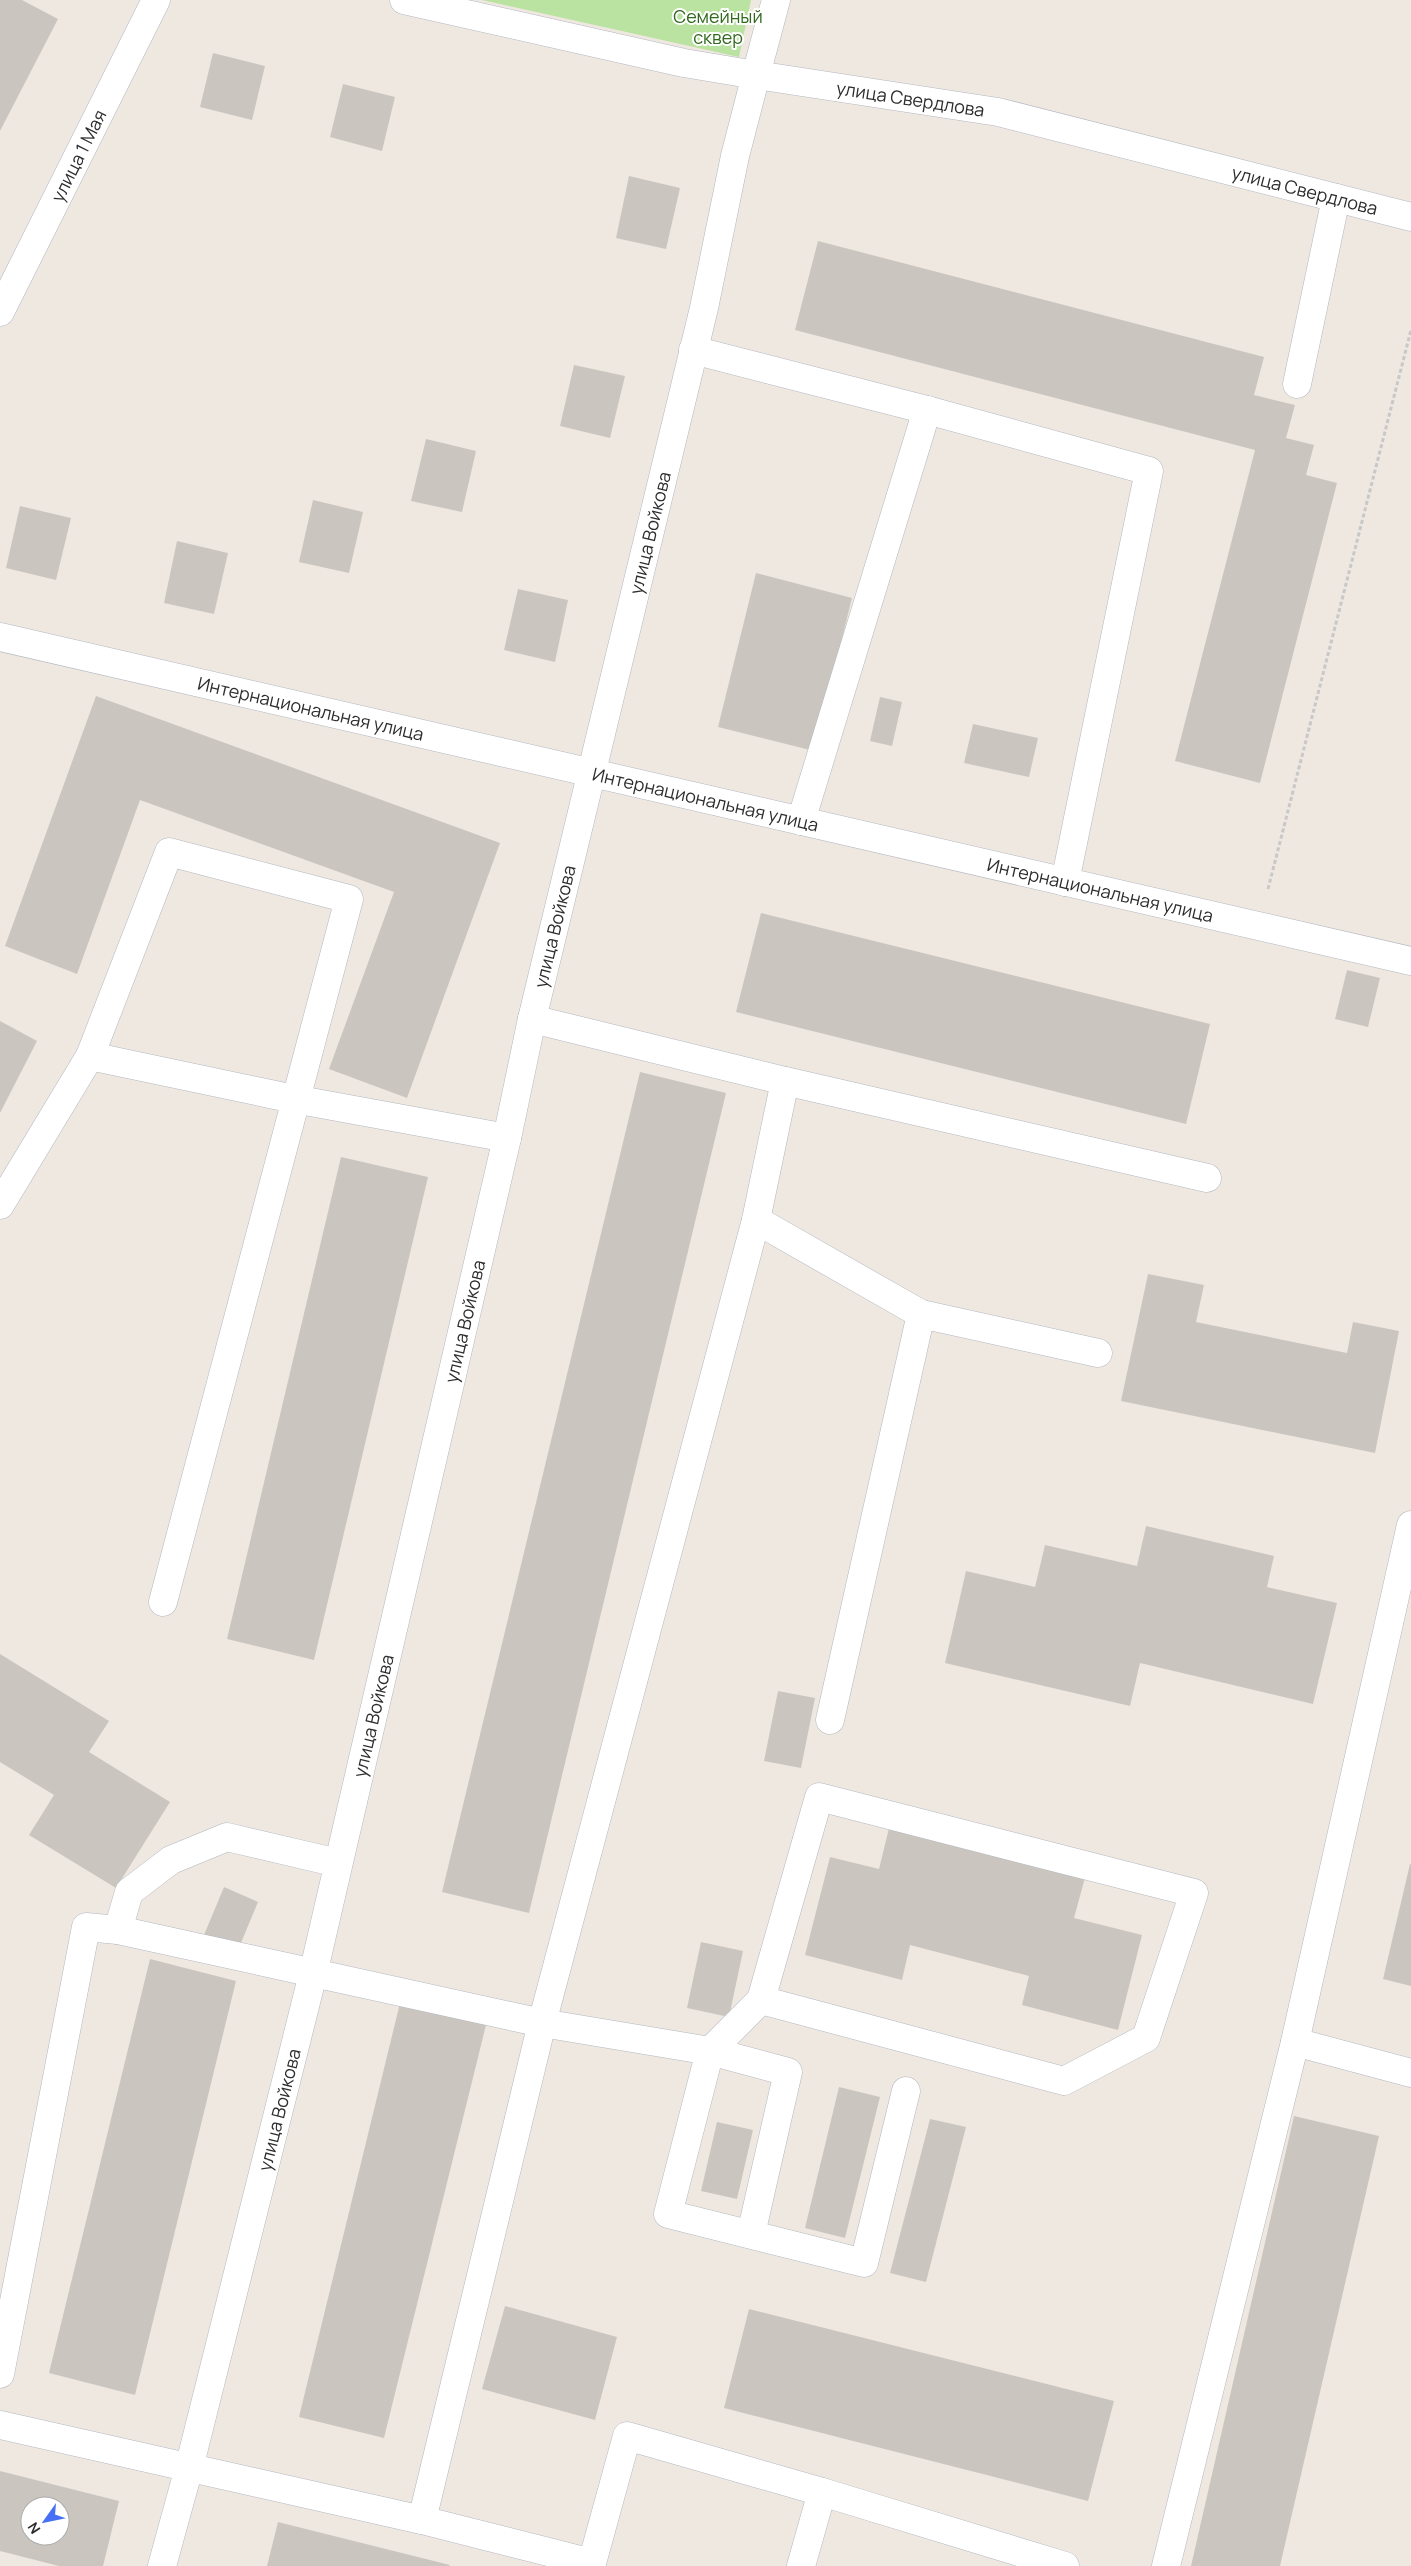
<svg xmlns="http://www.w3.org/2000/svg" width="1411" height="2566" font-family="Manrope,sans-serif">
	<rect width="100%" height="100%" fill="#eee8e1"/>
	<polygon fill="#bae2a0" points="482,0 751,0 739,57"/>
	<g fill="#cac6bf" fill-rule="evenodd">
		<polygon points="0,0 22,0 58,19 0,131"/>
		<polygon points="213,53 265,66 252,120 200,107"/>
		<polygon points="343,84 395,97 382,151 330,137"/>
		<polygon points="629,176 680,188 666,249 616,238"/>
		<polygon points="818,241 1264,357 1254,395 1295,405 1286,438 1314,445 1306,475 1337,483 1260,783 1175,761 1255,450 795,330"/>
		<polygon points="574,365 625,376 610,438 560,426"/>
		<polygon points="426,439 476,451 462,512 411,501"/>
		<polygon points="313,500 363,512 349,573 299,562"/>
		<polygon points="20,506 71,518 56,580 6,568"/>
		<polygon points="177,541 228,553 214,614 164,603"/>
		<polygon points="756,573 852,598 814,751 718,727"/>
		<polygon points="518,589 568,600 555,662 504,650"/>
		<polygon points="96,696 500,843 407,1098 329,1069 394,892 140,800 77,974 5,946"/>
		<polygon points="880,697 902,702 892,746 870,741"/>
		<polygon points="973,724 1038,738 1029,777 964,763"/>
		<polygon points="761,913 1210,1024 1186,1124 736,1012"/>
		<polygon points="1347,970 1380,978 1368,1027 1335,1019"/>
		<polygon points="0,1021 37,1041 0,1113"/>
		<polygon points="640,1072 726,1093 529,1913 442,1892"/>
		<polygon points="341,1157 428,1177 314,1660 227,1639"/>
		<polygon points="1148,1274 1204,1285 1196,1322 1347,1353 1353,1322 1399,1331 1375,1453 1121,1401"/>
		<polygon points="1146,1526 1274,1556 1267,1587 1337,1603 1313,1704 1140,1663 1130,1706 945,1663 966,1571 1035,1587 1045,1545 1137,1566"/>
		<polygon points="0,1654 109,1721 89,1752 170,1802 116,1888 29,1835 54,1795 0,1762"/>
		<polygon points="778,1691 815,1698 801,1768 764,1761"/>
		<polygon points="890,1824 1086,1874 1074,1918 1142,1935 1118,2030 1022,2005 1029,1976 910,1945 902,1980 805,1955 830,1857 879,1869"/>
		<polygon points="1410,1864 1411,1864 1411,1986 1383,1979"/>
		<polygon points="224,1887 258,1902 238,1950 204,1935"/>
		<polygon points="701,1942 743,1951 729,2017 687,2008"/>
		<polygon points="150,1959 236,1981 135,2395 49,2373"/>
		<polygon points="400,2003 486,2025 384,2438 299,2417"/>
		<polygon points="839,2087 880,2097 845,2238 805,2228"/>
		<polygon points="1294,2116 1379,2136 1280,2566 1191,2566"/>
		<polygon points="930,2119 966,2127 926,2282 890,2273"/>
		<polygon points="717,2122 753,2130 737,2199 701,2191"/>
		<polygon points="505,2306 617,2337 595,2420 482,2389"/>
		<polygon points="749,2309 1114,2401 1088,2501 724,2408"/>
		<path d="M0,2471l119,30 -16,65h-44l-59,-15zM30,2506h30v30h-30z"/>
		<polygon points="278,2522 450,2565 449,2566 267,2566"/>
	</g>
	<g fill="none" stroke-linecap="round" stroke-linejoin="round">
		<defs>
			<g id="service">
				<path id="s1" d="M0,312l156,-312"/>
				<polyline points="693,350 927,410 1149,471 1065,882"/>
				<polyline points="1297,384 1336,198"/>
				<polyline points="801,821 927,410"/>
				<polyline points="90,1056 169,852 349,899 163,1602"/>
				<polyline points="785,1081 1207,1178"/>
				<polyline points="0,1205 90,1056 294,1099 507,1138"/>
				<polyline points="756,1220 921,1314 1098,1353"/>
				<polyline points="830,1720 921,1314"/>
				<polyline points="118,1930 129,1892 171,1860 227,1837 338,1863"/>
				<polyline points="1295,2042 1411,2073"/>
				<polyline points="751,2234 788,2072 710,2051 668,2214 864,2263 906,2091"/>
				<polyline points="0,2374 86,1927 118,1930 542,2023 710,2051 761,2000 819,1797 1194,1893 1146,2038 1064,2081 761,2000"/>
				<polyline points="0,2425 422,2520 592,2563 627,2436 822,2492 801,2566"/>
				<polyline points="822,2492 1065,2566"/>
				<polyline points="422,2520 542,2023 756,1220 785,1081 532,1019"/>
				<polyline points="1166,2566 1295,2042 1411,1525"/>
			</g>
			<g id="minor">
				<path id="s2" d="M0,637l1411,324"/>
			</g>
			<g id="tertiary">
				<path id="s3" d="M162,2566l27,-98 124,-494 194,-836 25,-119 172,-711 31,-152 21,-81 -72,-12 -280,-63"/>
			</g>
			<g id="secondary">
				<path id="s4" d="M776,0l-20,75 242,37 413,105"/>
			</g>
		</defs>
		<use href="#service" stroke="#b4b7c0" stroke-width="29"/>
		<use href="#minor" stroke="#b4b7c0" stroke-width="29"/>
		<use href="#tertiary" stroke="#b4b7c0" stroke-width="29"/>
		<use href="#secondary" stroke="#b4b7c0" stroke-width="29"/>
		<polyline stroke="#c8c8c8" stroke-width="3" stroke-dasharray="4 2.5" stroke-linecap="butt" points="1268,889 1411,330"/>
		<use href="#service" stroke="#fff" stroke-width="28"/>
		<use href="#minor" stroke="#fff" stroke-width="28"/>
		<use href="#tertiary" stroke="#fff" stroke-width="28"/>
		<use href="#secondary" stroke="#fff" stroke-width="28"/>
	</g>
	<g text-anchor="middle" dominant-baseline="central" stroke-width="4" stroke-linejoin="round" paint-order="stroke">
		<g font-size="18" fill="#316a1e" stroke="#fff">
			<text x="718" y="16">Семейный<tspan x="718" dy="21">сквер</tspan></text>
		</g>
		<g font-size="18" fill="#2d2d2d" stroke="#fff">
			<text stroke="none"><textPath href="#s4" startOffset="234">улица Свердлова</textPath></text>
			<text stroke="none"><textPath href="#s1" startOffset="175">улица 1 Мая</textPath></text>
			<text stroke="none"><textPath href="#s4" startOffset="639">улица Свердлова</textPath></text>
			<text stroke="none"><textPath href="#s3" startOffset="2091">улица Войкова</textPath></text>
			<text stroke="none"><textPath href="#s2" startOffset="319">Интернациональная улица</textPath></text>
			<text stroke="none"><textPath href="#s2" startOffset="724">Интернациональная улица</textPath></text>
			<text stroke="none"><textPath href="#s2" startOffset="1129">Интернациональная улица</textPath></text>
			<text stroke="none"><textPath href="#s3" startOffset="1686">улица Войкова</textPath></text>
			<text stroke="none"><textPath href="#s3" startOffset="1281">улица Войкова</textPath></text>
			<text stroke="none"><textPath href="#s3" startOffset="876">улица Войкова</textPath></text>
			<text stroke="none"><textPath href="#s3" startOffset="471">улица Войкова</textPath></text>
		</g>
	</g>
	<g transform="translate(45 2521) rotate(237)"><circle r="24" fill="#ffffff" stroke="#ababab"/>
	<path d="M0-4L9 19L0 12L-9 19Z" fill="#4770f4"/>
	<text y="-8" font-size="14" font-weight="bold" text-anchor="middle" fill="#2d2d2d">N</text>
	</g>
</svg>
